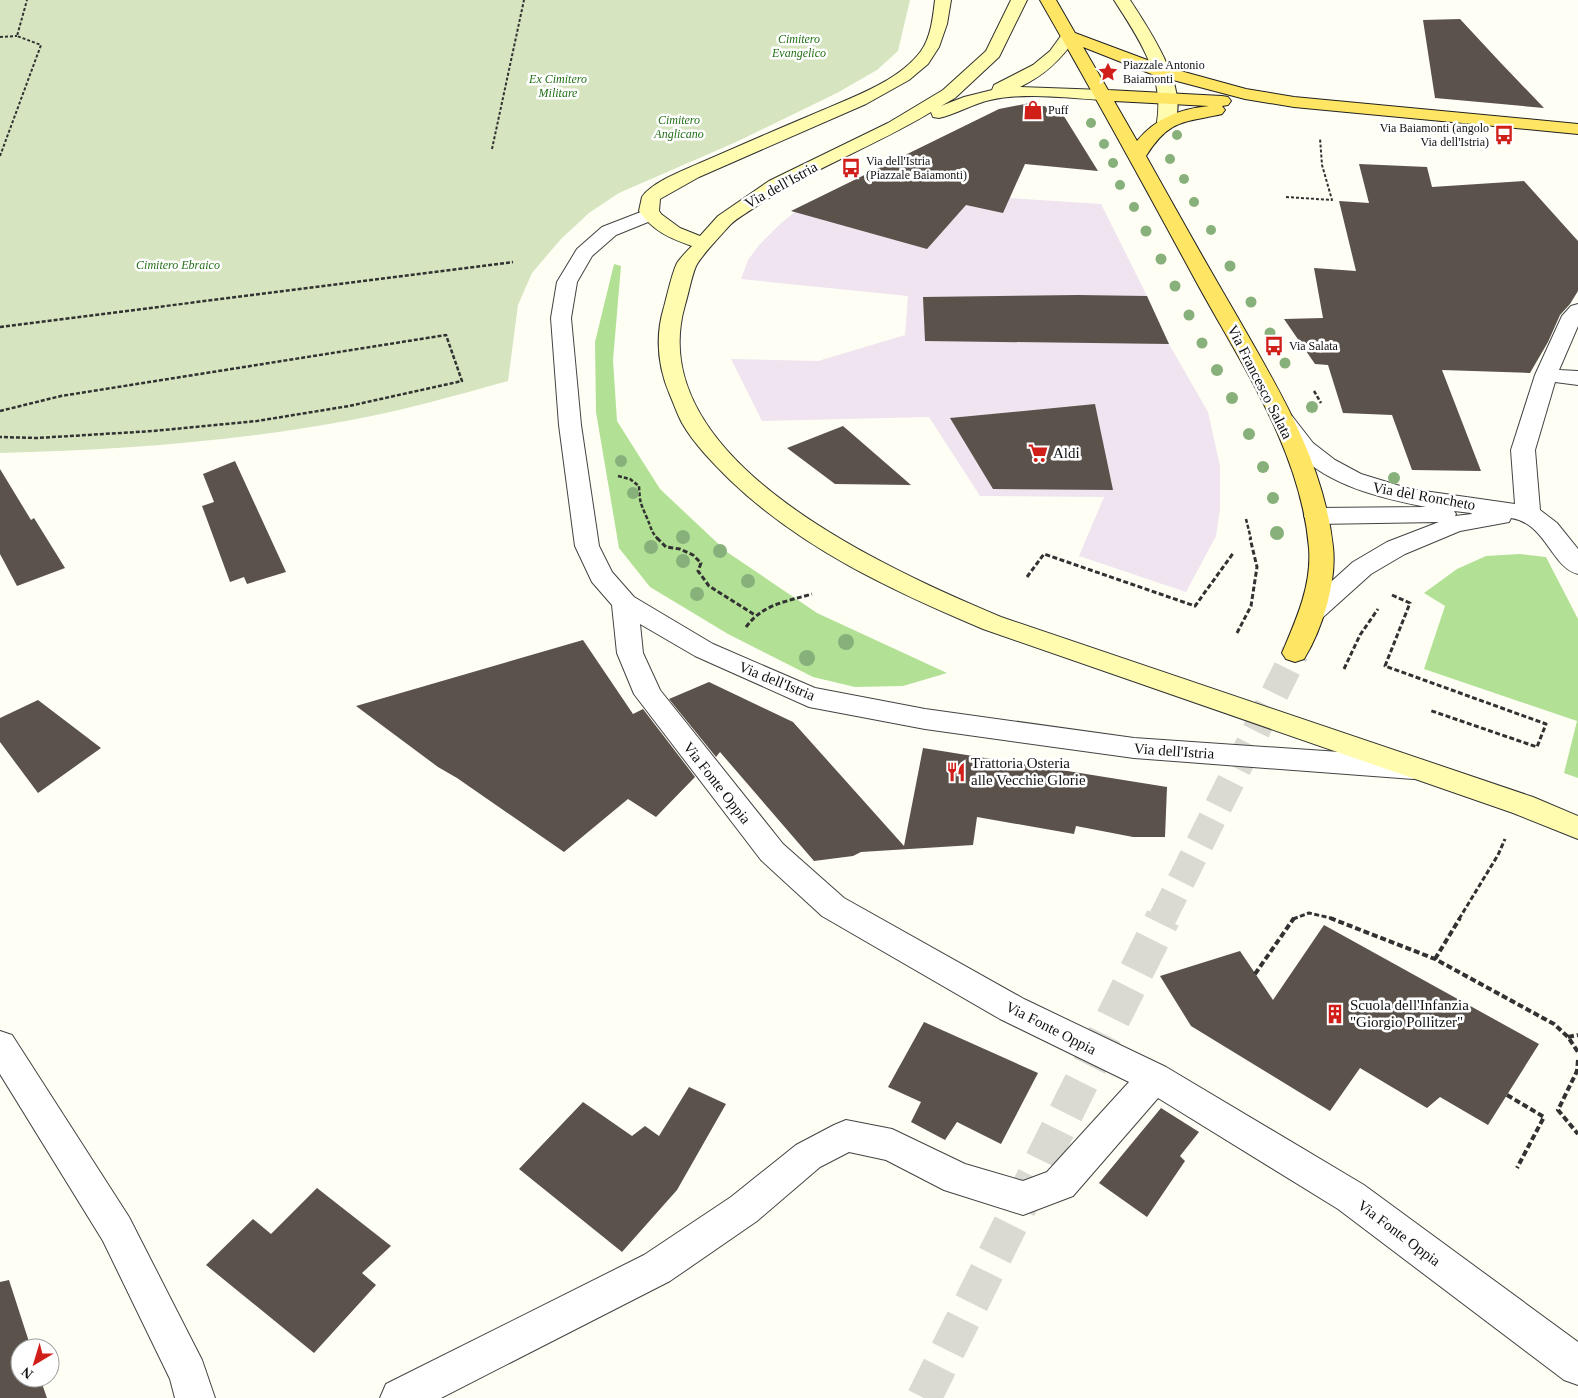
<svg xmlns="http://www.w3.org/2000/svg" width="1578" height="1398" font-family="'Times New Roman',serif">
	<rect width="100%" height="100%" fill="#fffef4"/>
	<polygon fill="#efe4ef" points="974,193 1010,198 1101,204 1147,296 1169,344 1208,412 1220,466 1220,509 1216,536 1186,592 1079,556 1104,497 980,496 929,417 762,421 731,359 818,361 905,335 908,296 741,279 748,260 759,245 780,224 796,211"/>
	<g fill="#b2e196">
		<polygon points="614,264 621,266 613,360 617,421 660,489 727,552 817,613 947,673 903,686 855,687 813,677 728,634 650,587 619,548 596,412 595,342"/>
		<polygon points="1520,554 1546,557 1578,619 1578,778 1564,773 1577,721 1424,669 1445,606 1424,593 1457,569 1486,556"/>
	</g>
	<path fill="#d6e5c0" d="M0,0h910l-12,51 -21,19 -40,23 -101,49 -117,51 -30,20 -28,26 -29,34 -14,32 -10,76c-54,15 -107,30 -162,40 -114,21 -230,29 -346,32z"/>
	<g fill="#5a524b">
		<polygon points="1460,19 1499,61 1544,108 1435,98 1423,20"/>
		<polygon points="1030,103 1052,108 1062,113 1098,171 1025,164 1003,213 966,205 927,249 791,211 999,109"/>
		<polygon points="1359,164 1427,167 1432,187 1524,181 1578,241 1578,291 1570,304 1560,315 1548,342 1530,373 1442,370 1481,471 1412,470 1392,415 1343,413 1328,365 1315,364 1284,319 1323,318 1314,268 1356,271 1339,201 1369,203"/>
		<polygon points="1078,295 1147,296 1169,344 925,341 923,297"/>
		<polygon points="1095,404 1113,490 993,489 950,418"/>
		<polygon points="843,426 911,485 835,484 787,448"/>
		<polygon points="235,461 286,572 247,584 244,577 230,582 202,506 214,502 203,474"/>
		<polygon points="0,469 31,520 34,518 65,568 17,586 0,554"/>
		<polygon points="583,640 633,714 643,709 695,777 656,817 628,799 564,852 457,778 438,767 356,706"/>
		<polygon points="709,682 793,722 904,846 923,748 1167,787 1165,837 1133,837 1076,826 1074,834 977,817 973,845 861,852 853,856 814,861 720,752 716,757 669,699"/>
		<polygon points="38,700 101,748 38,793 0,742 0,718"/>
		<polygon points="1324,925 1539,1044 1488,1125 1440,1097 1427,1108 1360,1068 1330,1111 1191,1026 1160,976 1240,951 1273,1000"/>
		<polygon points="924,1022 1038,1073 1001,1144 957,1122 945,1140 911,1122 921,1102 888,1087"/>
		<polygon points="689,1087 726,1104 677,1190 622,1252 519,1169 583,1102 632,1136 645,1126 659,1136"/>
		<polygon points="1161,1108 1199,1132 1180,1156 1185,1161 1147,1217 1099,1183"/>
		<polygon points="317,1188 391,1246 362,1273 376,1285 314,1353 206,1265 253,1219 271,1234"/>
		<polygon points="9,1280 31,1348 20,1348 20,1378 40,1378 47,1398 0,1398 0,1282"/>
	</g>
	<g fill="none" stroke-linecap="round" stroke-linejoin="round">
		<polyline stroke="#dbdad2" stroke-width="28" stroke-dasharray="28 14" stroke-linecap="butt" points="1162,919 1295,653"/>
		<polyline stroke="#dbdad2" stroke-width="35" stroke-dasharray="35 18" stroke-linecap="butt" points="924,1398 1163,918"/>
		<defs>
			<g id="street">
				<polygon points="651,208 658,210 661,214 658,218 616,235 592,256 577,282 571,318 581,425 599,546 612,572 634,597 713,644 815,688 925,709 1134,738 1413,757 1423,761 1427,768 1423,775 1413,779 1134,758 925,729 809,707 695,656 640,624 643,653 660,690 783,844 844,898 1024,999 1166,1067 1364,1185 1578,1342 1578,1385 1564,1380 1338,1209 1158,1098 1073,1196 1023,1215 944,1190 886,1160 849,1152 820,1167 757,1221 670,1281 441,1398 380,1398 386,1384 644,1255 731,1197 796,1145 834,1125 846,1120 892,1129 965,1164 1023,1181 1047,1172 1129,1082 1000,1019 822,916 761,860 634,694 617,653 612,605 592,582 575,546 559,425 551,318 557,282 577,249 602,227"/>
				<path d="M1578,304v22l-19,44 19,1v14l-23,-3 -20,68 5,60 17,13 21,26v25c-27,-7 -32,-51 -67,-56l-2,4 -49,9 -55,23 -34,20 -50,45 -9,3 -9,-3 -4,-6 4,-6 50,-45 34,-20 52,-20 -123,2 -9,-3 -3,-5 3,-5 9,-3 110,-1c-46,-9 -96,-21 -130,-55 -9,-9 -16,-21 -23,-31l3,-5 8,-2 8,2 21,27 22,17 26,14 49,15 105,15 -4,-54 24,-75 27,-59 9,-10zM1454,511l17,2 1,1 -17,2 1,-2z"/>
				<polygon points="0,1031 12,1035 129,1217 202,1360 215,1398 175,1398 170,1379 103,1241 0,1074"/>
			</g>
			<g id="secondary">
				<path d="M935,0h16l-4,24 -8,23 -11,17 -19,16 -43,24 -167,73 -39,22 -1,12 2,3 19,14 20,8 18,-20 51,-35 119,-58 55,-33 43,-39 25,-51h16l-28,57 -44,41 -14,8 23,-9 28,-7 2,-5 39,-20 17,-14 13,-18h12l2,3c-15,23 -32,39 -57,51l83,3 6,1 3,4 -3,4 -6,1c-37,-2 -76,-8 -113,0 -18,4 -33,14 -51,18l-6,-1 -2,-5c-56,34 -118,56 -171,92 -10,7 -22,13 -30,21 -8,9 -29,31 -34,41 -5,12 -7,26 -11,39 -45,156 205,265 316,312l532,180 45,19v23l-65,-26 -530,-184c-90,-38 -181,-80 -253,-149 -17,-17 -36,-36 -48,-57 -5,-9 -8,-19 -12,-28 -12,-28 -15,-59 -6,-88 4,-14 7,-31 13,-44 4,-6 10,-12 15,-17 -23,-8 -39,-15 -53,-35l3,-14c10,-15 42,-27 58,-34 37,-16 73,-32 109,-47 36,-16 89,-33 112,-65 10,-14 12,-34 14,-51z"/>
				<path d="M1114,0h16c17,26 64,95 42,126l-6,1 -6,-1 -3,-4c8,-46 -19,-85 -43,-122z"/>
			</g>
			<path id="primary" d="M1040,0h16l19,33 91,34 80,22 48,8 284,27v10l-284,-27 -49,-8 -91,-24 -71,-28 25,43 114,6 6,1 3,4 -3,4 -6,1 3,4 -3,4c-38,9 -52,4 -76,42 29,52 58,104 88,155 42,74 90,150 99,236 4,35 -11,83 -29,112l-9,3 -9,-3 -4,-6c14,-33 30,-68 27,-105 -8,-96 -66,-181 -111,-263 -52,-96 -104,-191 -158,-285zM1114,101l95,5c-29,3 -53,12 -72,35z"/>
		</defs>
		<use href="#street" stroke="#434343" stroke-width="2"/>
		<use href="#secondary" stroke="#323232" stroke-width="2"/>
		<use href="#primary" stroke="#212121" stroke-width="2"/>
		<g stroke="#323232" stroke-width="2" stroke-dasharray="3 2" stroke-linecap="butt">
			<polyline points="0,37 17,36"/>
			<polyline points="492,149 524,0"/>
			<polyline points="0,156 41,45 17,36 27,0"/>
			<polyline points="1286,197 1332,200 1322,165 1320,138"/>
		</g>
		<g stroke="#323232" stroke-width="2.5" stroke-dasharray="4 2" stroke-linecap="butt">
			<polyline points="0,327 513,262"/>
			<polyline points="1314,391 1321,403"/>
			<polyline points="0,411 61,396 446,335 462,381 349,406 257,421 153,431 37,438 0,437"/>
			<path d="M618,476l12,3 9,7c1,17 1,16 8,32 4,9 4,14 11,21"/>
			<polyline points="1246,519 1251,539"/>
		</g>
		<g stroke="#323232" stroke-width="3" stroke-dasharray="5 2.5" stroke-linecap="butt">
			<polyline points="657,538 666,547 680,549 693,555 701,563 698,571 709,586 755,615"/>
			<polyline points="1027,577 1044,554 1195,606 1234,552"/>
			<polyline points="1392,595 1410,603 1385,666 1546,724 1537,747 1429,710"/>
			<path d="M746,627c17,-23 39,-25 66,-33"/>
			<polyline points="1237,633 1251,606 1257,567 1250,538"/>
			<polyline points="1344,669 1360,635 1378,609"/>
			<polyline points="1293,919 1309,913 1335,919"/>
			<polyline points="1459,919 1498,855 1505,839"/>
		</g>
		<g stroke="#323232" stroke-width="4" stroke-dasharray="6 3" stroke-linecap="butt">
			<polyline points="1330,918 1435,959 1554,1024 1568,1037 1578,1052"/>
			<polyline points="1435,959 1460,918"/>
			<polyline points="1255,974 1294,918"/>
			<polyline points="1568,1037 1578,1035"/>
			<polyline points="1578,1060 1577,1071 1558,1110 1578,1134"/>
			<polyline points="1507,1095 1544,1117 1517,1168"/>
		</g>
		<use href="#street" fill="#fff" fill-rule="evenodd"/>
		<use href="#secondary" fill="#fffcaf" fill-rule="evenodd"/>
		<use href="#primary" fill="#ffe564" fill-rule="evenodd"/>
	</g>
	<g fill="#87b07b">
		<circle cx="1091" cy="123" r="5"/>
		<circle cx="1177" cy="135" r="5"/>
		<circle cx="1104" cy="144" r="5"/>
		<circle cx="1170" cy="159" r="5"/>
		<circle cx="1113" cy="163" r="5"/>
		<circle cx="1184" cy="179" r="5"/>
		<circle cx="1120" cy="185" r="5"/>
		<circle cx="1194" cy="202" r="5"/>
		<circle cx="1134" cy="207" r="5"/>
		<circle cx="1211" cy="230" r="5"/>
		<circle cx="1146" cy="231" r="5.5"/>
		<circle cx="1161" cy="259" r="5.5"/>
		<circle cx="1230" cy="266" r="5.5"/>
		<circle cx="1175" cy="286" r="5.5"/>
		<circle cx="1251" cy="302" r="5.5"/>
		<circle cx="1189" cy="315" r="5.5"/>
		<circle cx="1270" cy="333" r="5.5"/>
		<circle cx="1202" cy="343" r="5.5"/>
		<circle cx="1285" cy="363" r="5.5"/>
		<circle cx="1217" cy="370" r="6"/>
		<circle cx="1232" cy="398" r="6"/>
		<circle cx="1312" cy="407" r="6"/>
		<circle cx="1249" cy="434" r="6"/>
		<circle cx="621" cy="461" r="6"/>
		<circle cx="1263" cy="467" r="6"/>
		<circle cx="1394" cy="478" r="6"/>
		<circle cx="633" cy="493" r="6"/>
		<circle cx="1273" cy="498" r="6"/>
		<circle cx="1277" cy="533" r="7"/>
		<circle cx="683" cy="537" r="7"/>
		<circle cx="651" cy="547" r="7"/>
		<circle cx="720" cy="551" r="7"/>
		<circle cx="683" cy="561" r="7"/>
		<circle cx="748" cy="581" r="7"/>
		<circle cx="697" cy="594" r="7"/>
		<circle cx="846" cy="642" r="8"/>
		<circle cx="807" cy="658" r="8"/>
	</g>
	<defs>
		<symbol id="sight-bare" viewBox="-9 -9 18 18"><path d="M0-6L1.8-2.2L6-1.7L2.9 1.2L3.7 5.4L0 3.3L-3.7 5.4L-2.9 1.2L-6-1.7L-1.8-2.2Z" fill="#d01e19" stroke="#fff" stroke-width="2.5" paint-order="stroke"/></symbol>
		<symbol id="shop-bare" viewBox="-9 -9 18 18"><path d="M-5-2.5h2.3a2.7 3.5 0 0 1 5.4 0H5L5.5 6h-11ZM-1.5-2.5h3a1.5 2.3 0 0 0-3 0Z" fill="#d01e19" stroke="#fff" stroke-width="2.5" paint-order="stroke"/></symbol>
		<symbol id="bus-bare" viewBox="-9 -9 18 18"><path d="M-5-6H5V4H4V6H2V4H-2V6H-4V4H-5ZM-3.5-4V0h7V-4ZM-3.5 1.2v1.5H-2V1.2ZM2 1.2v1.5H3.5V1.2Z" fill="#d01e19" stroke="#fff" stroke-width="2.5" paint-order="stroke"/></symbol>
		<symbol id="supermarket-bare" viewBox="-9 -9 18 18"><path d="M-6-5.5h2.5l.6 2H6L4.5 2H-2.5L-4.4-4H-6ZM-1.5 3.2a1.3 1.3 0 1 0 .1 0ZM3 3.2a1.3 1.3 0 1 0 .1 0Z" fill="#d01e19" stroke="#fff" stroke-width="2.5" paint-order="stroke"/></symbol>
		<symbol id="restaurant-bare" viewBox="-9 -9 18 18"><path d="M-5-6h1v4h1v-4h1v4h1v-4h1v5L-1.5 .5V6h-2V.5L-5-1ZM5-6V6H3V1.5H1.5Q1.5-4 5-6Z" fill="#d01e19" stroke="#fff" stroke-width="2.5" paint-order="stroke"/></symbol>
		<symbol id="building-bare" viewBox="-9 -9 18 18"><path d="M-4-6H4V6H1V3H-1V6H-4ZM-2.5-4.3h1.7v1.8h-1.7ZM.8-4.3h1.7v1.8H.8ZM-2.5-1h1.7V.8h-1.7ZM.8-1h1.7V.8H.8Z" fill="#d01e19" stroke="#fff" stroke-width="2.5" paint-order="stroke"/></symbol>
	</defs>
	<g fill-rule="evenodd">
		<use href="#sight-bare" x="1094" y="58" width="28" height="28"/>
		<use href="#shop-bare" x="1019" y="96" width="28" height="28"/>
		<use href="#bus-bare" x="1490" y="121" width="28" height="28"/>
		<use href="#bus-bare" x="837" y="154" width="28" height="28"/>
		<use href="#bus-bare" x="1260" y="332" width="28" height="28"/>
		<use href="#supermarket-bare" x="1024" y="439" width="28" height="28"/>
		<use href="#restaurant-bare" x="942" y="758" width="28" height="28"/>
		<use href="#building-bare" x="1321" y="1000" width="28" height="28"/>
	</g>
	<g text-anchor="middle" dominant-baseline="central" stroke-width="5" stroke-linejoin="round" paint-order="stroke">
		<g font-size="12" font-style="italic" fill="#247018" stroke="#fff">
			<text x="799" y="39">Cimitero<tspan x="799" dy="14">Evangelico</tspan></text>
			<text x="558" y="79">Ex Cimitero<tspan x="558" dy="14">Militare</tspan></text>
			<text x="679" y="120">Cimitero<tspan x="679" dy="14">Anglicano</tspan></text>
			<text x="178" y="265">Cimitero Ebraico</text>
		</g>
		<g font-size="12" fill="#101010" stroke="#fff" text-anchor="start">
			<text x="1123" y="65">Piazzale Antonio<tspan x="1123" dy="14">Baiamonti</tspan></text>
			<text x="1048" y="110">Puff</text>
			<text x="1489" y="128" text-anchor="end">Via Baiamonti (angolo<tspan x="1489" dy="14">Via dell'Istria)</tspan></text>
			<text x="866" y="161">Via dell'Istria<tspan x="866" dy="14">(Piazzale Baiamonti)</tspan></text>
			<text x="1289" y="346">Via Salata</text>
		</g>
		<g font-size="15" fill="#101010" stroke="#fff">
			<text transform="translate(781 185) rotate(-29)">Via dell'Istria</text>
			<text transform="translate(1260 382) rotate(63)">Via Francesco Salata</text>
			<text transform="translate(1424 496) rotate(10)">Via del Roncheto</text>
			<text transform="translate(777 681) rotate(22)">Via dell'Istria</text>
			<text transform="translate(1174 751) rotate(4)">Via dell'Istria</text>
			<text transform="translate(717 783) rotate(52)">Via Fonte Oppia</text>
			<text transform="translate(1051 1028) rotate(27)">Via Fonte Oppia</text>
			<text transform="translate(1399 1233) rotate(37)">Via Fonte Oppia</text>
		</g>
		<g font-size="15" fill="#101010" stroke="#fff" text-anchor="start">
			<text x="1053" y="453">Aldi</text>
			<text x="971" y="763">Trattoria Osteria<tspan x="971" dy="17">alle Vecchie Glorie</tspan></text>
			<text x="1350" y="1005">Scuola dell'Infanzia<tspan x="1350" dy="17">"Giorgio Pollitzer"</tspan></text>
		</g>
	</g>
	<g transform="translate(35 1363) rotate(218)"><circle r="24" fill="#ffffff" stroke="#9f9f9f"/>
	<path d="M0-4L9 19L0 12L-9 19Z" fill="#d01e19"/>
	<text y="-8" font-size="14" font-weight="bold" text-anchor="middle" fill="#101010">N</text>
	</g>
</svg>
